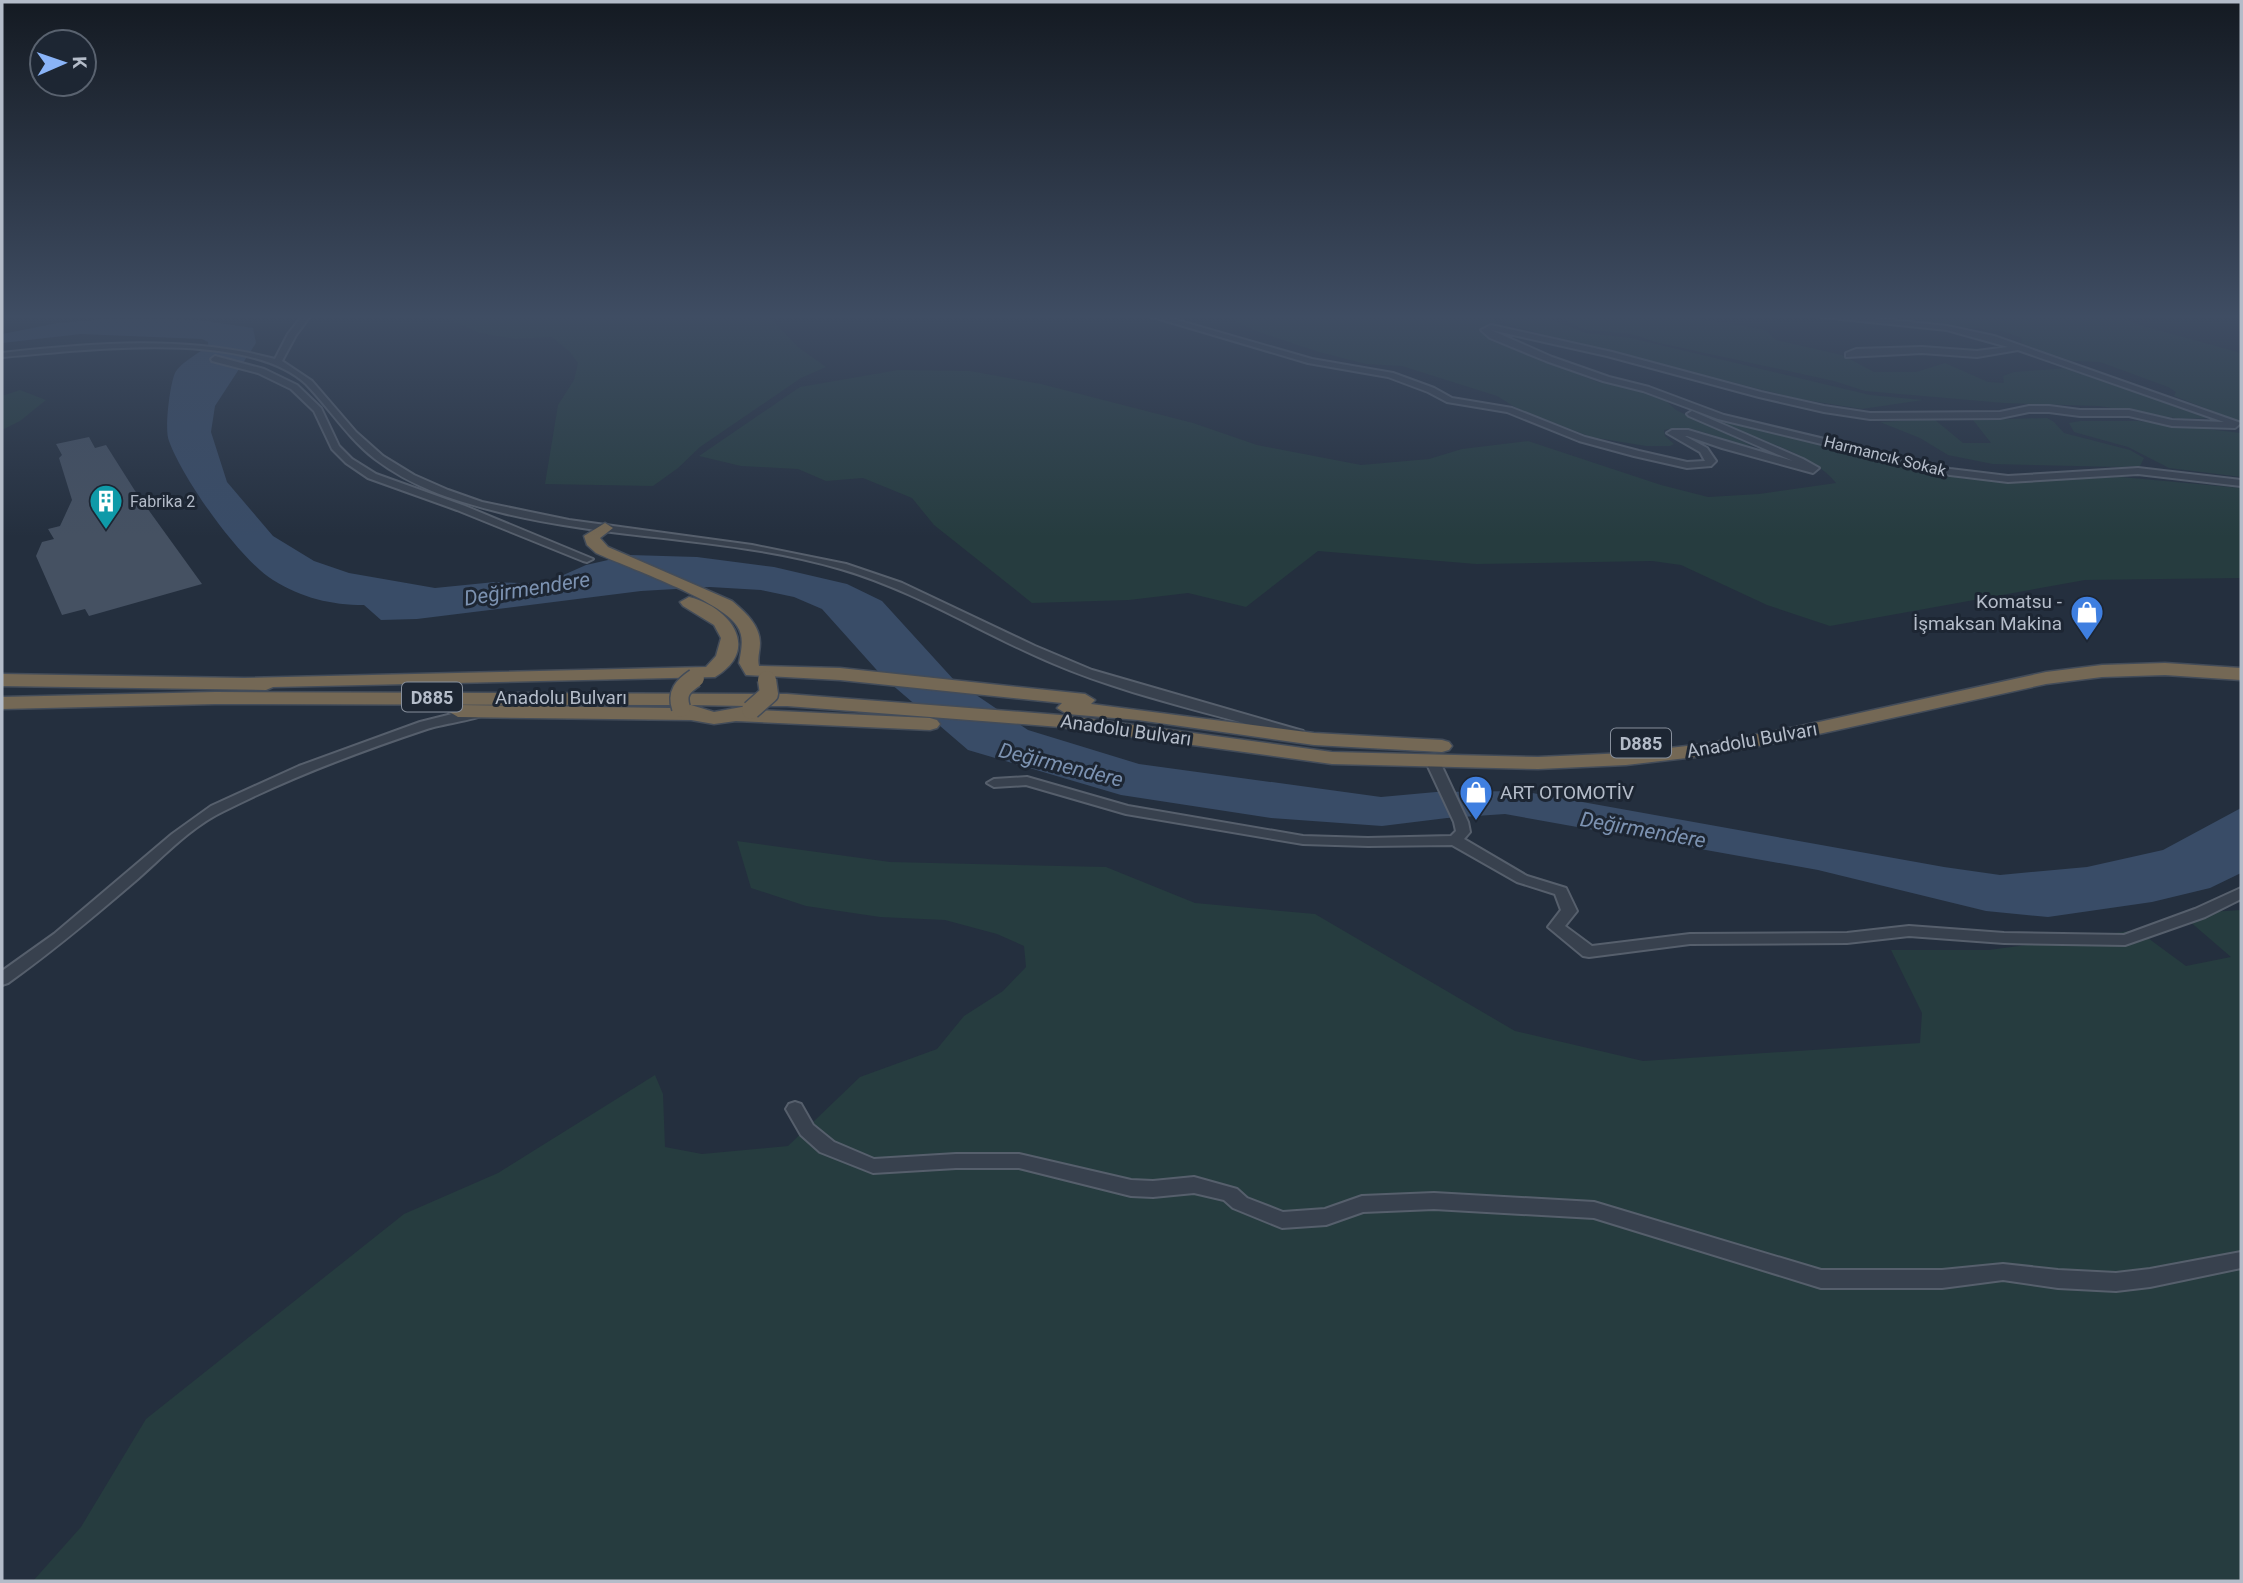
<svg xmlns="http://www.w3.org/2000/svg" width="2243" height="1583" font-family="Roboto,sans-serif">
	<rect width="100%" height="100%" fill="#242f3e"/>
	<g fill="#263c3f">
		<polygon points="439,315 768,315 798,347 826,367 801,378 700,447 678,468 653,486 545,484 558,405 574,380 578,363 570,352 552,337 515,339 480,333"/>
		<path d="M1220,315h268l14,11h-18l-4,4 10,10 108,42 35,6 31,11 12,11 76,36c-30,-4 -58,-24 -88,-16l1,6 9,8 -4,2h-24l-55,-9 -73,-28 -21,-13 -95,-30 -36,-2 -47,-12 -60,-20z"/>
		<polygon points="1495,315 1548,315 1553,320 1586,333 1631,338 1870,395 1923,400 1862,409 1799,399 1552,337 1505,323"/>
		<polygon points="1556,315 1679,315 1765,330 1776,340 1842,355 1874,372 1916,372 1945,363 1988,382 2004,383 2003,376 2014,372 2068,368 2210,418 2182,419 2099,406 2004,403 1865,391 1834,381 1659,343 1631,334 1583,329"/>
		<polygon points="2116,315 2143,326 2241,353 2241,422 2174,396 2176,392 2168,387 2100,362 2073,361 2021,345 2022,338 2002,331 1856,316"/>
		<path d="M898,370l72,1 71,13 152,39 64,22 104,20 68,-6 33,-10 66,-8 133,44 47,12 51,-3 77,-11c-23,-30 -85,-46 -120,-61l2,-4 246,61 57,3 100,-5 120,11v90l-156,2 -255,46 -63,-21 -86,-40 -29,-4 -176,3 -158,-13 -72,56 -58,-14 -59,7 -97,3 -98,-78 -22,-27 -49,-20 -37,3 -28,-12 -57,-3 -42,-10 101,-69z"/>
		<polygon points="20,390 46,400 20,421 2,430 2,396"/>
		<polygon points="2047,418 2054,422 2064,433 2130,450 2144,458 2140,466 2120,467 1993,464 1948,455 1920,438 1880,422 1934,419 1963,443 1991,443 1973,420"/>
		<polygon points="2080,421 2139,421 2241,433 2241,477 2169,468 2128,447 2074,432 2069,423"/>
		<polygon points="737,841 890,862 1106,867 1195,903 1315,914 1515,1031 1643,1061 1920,1043 1922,1013 1891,950 1989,950 2137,930 2186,966 2231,957 2181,914 2241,910 2241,1581 33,1581 81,1527 146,1419 404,1214 498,1173 655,1075 663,1094 665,1147 702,1154 788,1146 860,1077 937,1049 964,1016 1003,991 1026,967 1024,946 997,934 945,920 880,917 806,906 751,888"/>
	</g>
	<path fill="#394c67" d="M105,319l94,1 54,8 3,15 -41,63 -4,26 16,50 46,54 41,25 35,12 86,15 60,-6 48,2 43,-19 44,-10 67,2 77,10 73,17 35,17 72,79 74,50 111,34 242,33 55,-5 85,-1 423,76 56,8 87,-8 76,-17 78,-42v65l-31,15 -58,14 -104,15 -62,-6 -168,-41 -313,-56 -58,4 -65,8 -111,-8 -150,-23 -153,-45 -85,-73 -61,-68 -28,-12 -33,-7 -51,-3 -69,4 -224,28 -36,1 -17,-15c-33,0 -62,-7 -91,-25 -33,-20 -91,-102 -104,-139 -5,-11 1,-57 6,-68 5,-10 24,-20 33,-27v-4l-6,-3 -121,-5 -79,9v-9l56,-11z"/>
	<polygon fill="#455162" points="89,437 95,448 106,445 137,494 202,584 89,616 85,609 62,615 36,556 42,542 54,539 48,529 60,526 72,500 59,458 62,455 56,444"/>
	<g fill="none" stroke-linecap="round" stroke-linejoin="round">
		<defs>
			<g id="minor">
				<path d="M303,315h8l-15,20 -14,26 30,20 44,51 27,24 31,19 34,15 34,12 87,18 183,25 94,19 56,19 133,63 57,24 211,61 2,3 -2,3h-10c-80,-24 -164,-41 -241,-74 -71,-30 -136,-72 -211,-94 -109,-32 -227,-29 -338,-56 -45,-11 -90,-25 -128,-54 -27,-21 -45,-50 -69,-75 -61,-56 -226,-33 -304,-27v-4c90,-10 184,-18 273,6l13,-25z"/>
				<polygon points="1146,315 1159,315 1312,359 1393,373 1434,388 1452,398 1512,408 1585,437 1639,451 1687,462 1705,461 1700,452 1667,433 1672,430 1688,430 1793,461 1689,416 1687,414 1692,411 1803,459 1819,468 1813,473 1722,448 1687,436 1685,436 1707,448 1716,461 1711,466 1687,468 1634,456 1579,441 1507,412 1447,402 1428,392 1388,377 1308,363"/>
				<polygon points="1818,315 1845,315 1947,326 1994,336 2241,423 2235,428 2172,426 2129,416 2080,416 2049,412 2029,412 2000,418 1870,419 1824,412 1759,397 1607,356 1491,330 1552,357 1609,377 1649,387 1724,415 1950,469 2008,476 2138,468 2241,480 2241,486 2138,474 2008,482 1950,475 1718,419 1643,391 1603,381 1546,361 1490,338 1481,330 1491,325 1612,352 1761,392 1824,406 1870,413 2000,412 2029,406 2049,406 2080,410 2129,410 2172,420 2224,422 2018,350 1977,357 1922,353 1846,357 1846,353 1856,349 1922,347 1977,351 2008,347 1947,330 1822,317"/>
				<polygon points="215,356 264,369 297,385 321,408 339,446 352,459 376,474 465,506 593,559 587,562 583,561 457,510 368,478 346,463 332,449 314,411 291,389 258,373 212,361 211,359"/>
				<path d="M464,711h12l7,4c-5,4 -45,10 -56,14 -69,23 -138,49 -203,82 -34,16 -63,48 -91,72 -42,36 -80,68 -125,100l-6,2v-14l52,-37 118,-100 39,-28 88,-40 121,-44z"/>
				<polygon points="1432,756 1439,760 1468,822 1470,832 1464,839 1527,876 1566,888 1577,911 1565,926 1592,946 1690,934 1847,933 1909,926 2004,933 2124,935 2195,909 2241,888 2241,899 2205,917 2125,945 2004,943 1909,936 1847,943 1690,944 1589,957 1583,956 1548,927 1561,910 1555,894 1517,882 1452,845 1368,846 1303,844 1126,814 1026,785 994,787 987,783 994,779 1027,777 1128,806 1303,836 1368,838 1451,836 1456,831 1454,822 1425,760"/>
				<polygon points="795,1102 801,1104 813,1125 834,1142 874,1159 956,1154 1019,1154 1131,1180 1153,1181 1194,1177 1237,1189 1247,1198 1283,1212 1325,1209 1362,1196 1434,1193 1594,1202 1821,1270 1942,1270 2003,1264 2058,1270 2116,1273 2150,1269 2241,1252 2241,1268 2150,1287 2116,1291 2058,1288 2003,1280 1942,1288 1821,1288 1594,1218 1434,1209 1363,1212 1326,1225 1282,1228 1233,1208 1224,1200 1194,1193 1153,1197 1131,1196 1019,1168 956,1168 873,1173 820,1152 801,1135 786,1109 789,1104"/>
			</g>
			<g id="highway">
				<path d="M605,523l8,5 -13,10 8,9 124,54c13,11 28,24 28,42 0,8 -3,15 -1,23l81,2 245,26 10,6 -4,4 223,29 128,7 7,2 3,4 -3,4 -7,2 -128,-7 -176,-25 -71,-6 -10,-6 5,-5 -222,-23 -94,-5 -7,-12c2,-12 6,-26 -2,-37 -16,-26 -109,-58 -141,-73l-9,-8 -3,-9z"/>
				<path d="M689,597c41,10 73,52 26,80l-442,10 -7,3 -264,-4v-12l242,4 462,-11 10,-11 5,-18 -7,-13 -31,-19 -3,-4z"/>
				<path d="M2165,663l76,5v12l-76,-5 -63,2 -56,7 -250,55 -92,17 -78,9 -88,4 -206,-5 -272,-37 -273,-21h-36l7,4 172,8 7,2 3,4 -3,4 -7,2 -194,-9 -22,3 -23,-4 -233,-3 -10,-6 10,-6 213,3 2,-3 -458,-1 -213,5v-12l213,-5 572,2 273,21 272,37 206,5 88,-4 78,-9 92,-17 250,-55 56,-7zM691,705l56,1 -33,6z"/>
			</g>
		</defs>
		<use href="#minor" stroke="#565f6c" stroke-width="4"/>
		<use href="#highway" stroke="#434c59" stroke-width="3"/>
		<use href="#minor" fill="#38414e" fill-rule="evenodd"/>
		<use href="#highway" fill="#746855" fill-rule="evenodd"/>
		<defs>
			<g id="highway-bridge">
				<path d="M681,708c-5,-15 2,-22 14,-30"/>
				<polyline points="751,710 769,694 767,680"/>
			</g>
		</defs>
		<use href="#highway-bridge" stroke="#434c59" stroke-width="21" stroke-linecap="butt"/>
		<use href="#highway-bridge" stroke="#746855" stroke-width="18"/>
	</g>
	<linearGradient id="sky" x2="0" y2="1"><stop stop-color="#141a22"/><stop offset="0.59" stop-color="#3f4d63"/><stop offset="1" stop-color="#3f4d63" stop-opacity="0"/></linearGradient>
	<rect width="2243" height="537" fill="url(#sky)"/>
	<defs>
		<symbol id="building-pin" viewBox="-11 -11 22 30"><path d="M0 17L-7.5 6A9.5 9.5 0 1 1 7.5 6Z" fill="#0f9aa8" stroke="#1d2633"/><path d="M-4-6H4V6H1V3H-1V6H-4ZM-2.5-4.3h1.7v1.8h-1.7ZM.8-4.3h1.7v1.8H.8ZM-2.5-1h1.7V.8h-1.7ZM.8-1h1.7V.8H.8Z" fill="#fff"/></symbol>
		<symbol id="shop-pin" viewBox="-11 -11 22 30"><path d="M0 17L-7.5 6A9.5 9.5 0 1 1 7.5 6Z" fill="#3f7fe0" stroke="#1d2633"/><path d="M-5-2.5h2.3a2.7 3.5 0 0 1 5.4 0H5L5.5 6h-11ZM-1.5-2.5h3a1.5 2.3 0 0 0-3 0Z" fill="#fff"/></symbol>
	</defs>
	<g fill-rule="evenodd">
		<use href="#building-pin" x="87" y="482" width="38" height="52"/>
		<use href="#shop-pin" x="2068" y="593" width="38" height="52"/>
		<use href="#shop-pin" x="1457" y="773" width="38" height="52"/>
	</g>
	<g text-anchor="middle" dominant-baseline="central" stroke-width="6" stroke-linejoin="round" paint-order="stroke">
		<g font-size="16" fill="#b4bcc9" stroke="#1d2633">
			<text transform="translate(1885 456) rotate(14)">Harmancık Sokak</text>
		</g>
		<g font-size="16" fill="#b4bcc9" stroke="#1d2633" text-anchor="start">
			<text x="130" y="501">Fabrika 2</text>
		</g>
		<g fill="#1d2633" stroke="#878f9c" stroke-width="2">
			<rect x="402" y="682.5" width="60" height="29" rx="5"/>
			<rect x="1611" y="728.5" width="60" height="29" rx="5"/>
		</g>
		<g font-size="18" font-weight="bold" fill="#b4bcc9">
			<text x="432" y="697">D885</text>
			<text x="1641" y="743">D885</text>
		</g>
		<g font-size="19" fill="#b4bcc9" stroke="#1d2633" text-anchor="end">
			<text x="2062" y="601">Komatsu -<tspan x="2062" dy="22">İşmaksan Makina</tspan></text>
			<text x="1500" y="792" text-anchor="start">ART OTOMOTİV</text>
		</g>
		<g font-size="19" fill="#b4bcc9" stroke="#1d2633">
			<text x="561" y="697">Anadolu Bulvarı</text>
			<text transform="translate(1126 730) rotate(8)">Anadolu Bulvarı</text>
			<text transform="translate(1752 740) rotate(-10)">Anadolu Bulvarı</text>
		</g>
		<g font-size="21" font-style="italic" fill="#7c92b1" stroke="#1d2633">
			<text transform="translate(527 589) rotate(-9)">Değirmendere</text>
			<text transform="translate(1061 765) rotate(14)">Değirmendere</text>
			<text transform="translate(1643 830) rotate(10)">Değirmendere</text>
		</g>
	</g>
	<rect width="2243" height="1583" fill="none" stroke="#b4bcc9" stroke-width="7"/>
	<g transform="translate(63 63) rotate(88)"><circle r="33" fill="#1d2633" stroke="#59626f" stroke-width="2"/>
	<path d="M0-5L12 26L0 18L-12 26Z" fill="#8ab4f8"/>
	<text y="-10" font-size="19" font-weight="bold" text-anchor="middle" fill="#b4bcc9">K</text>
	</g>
</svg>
